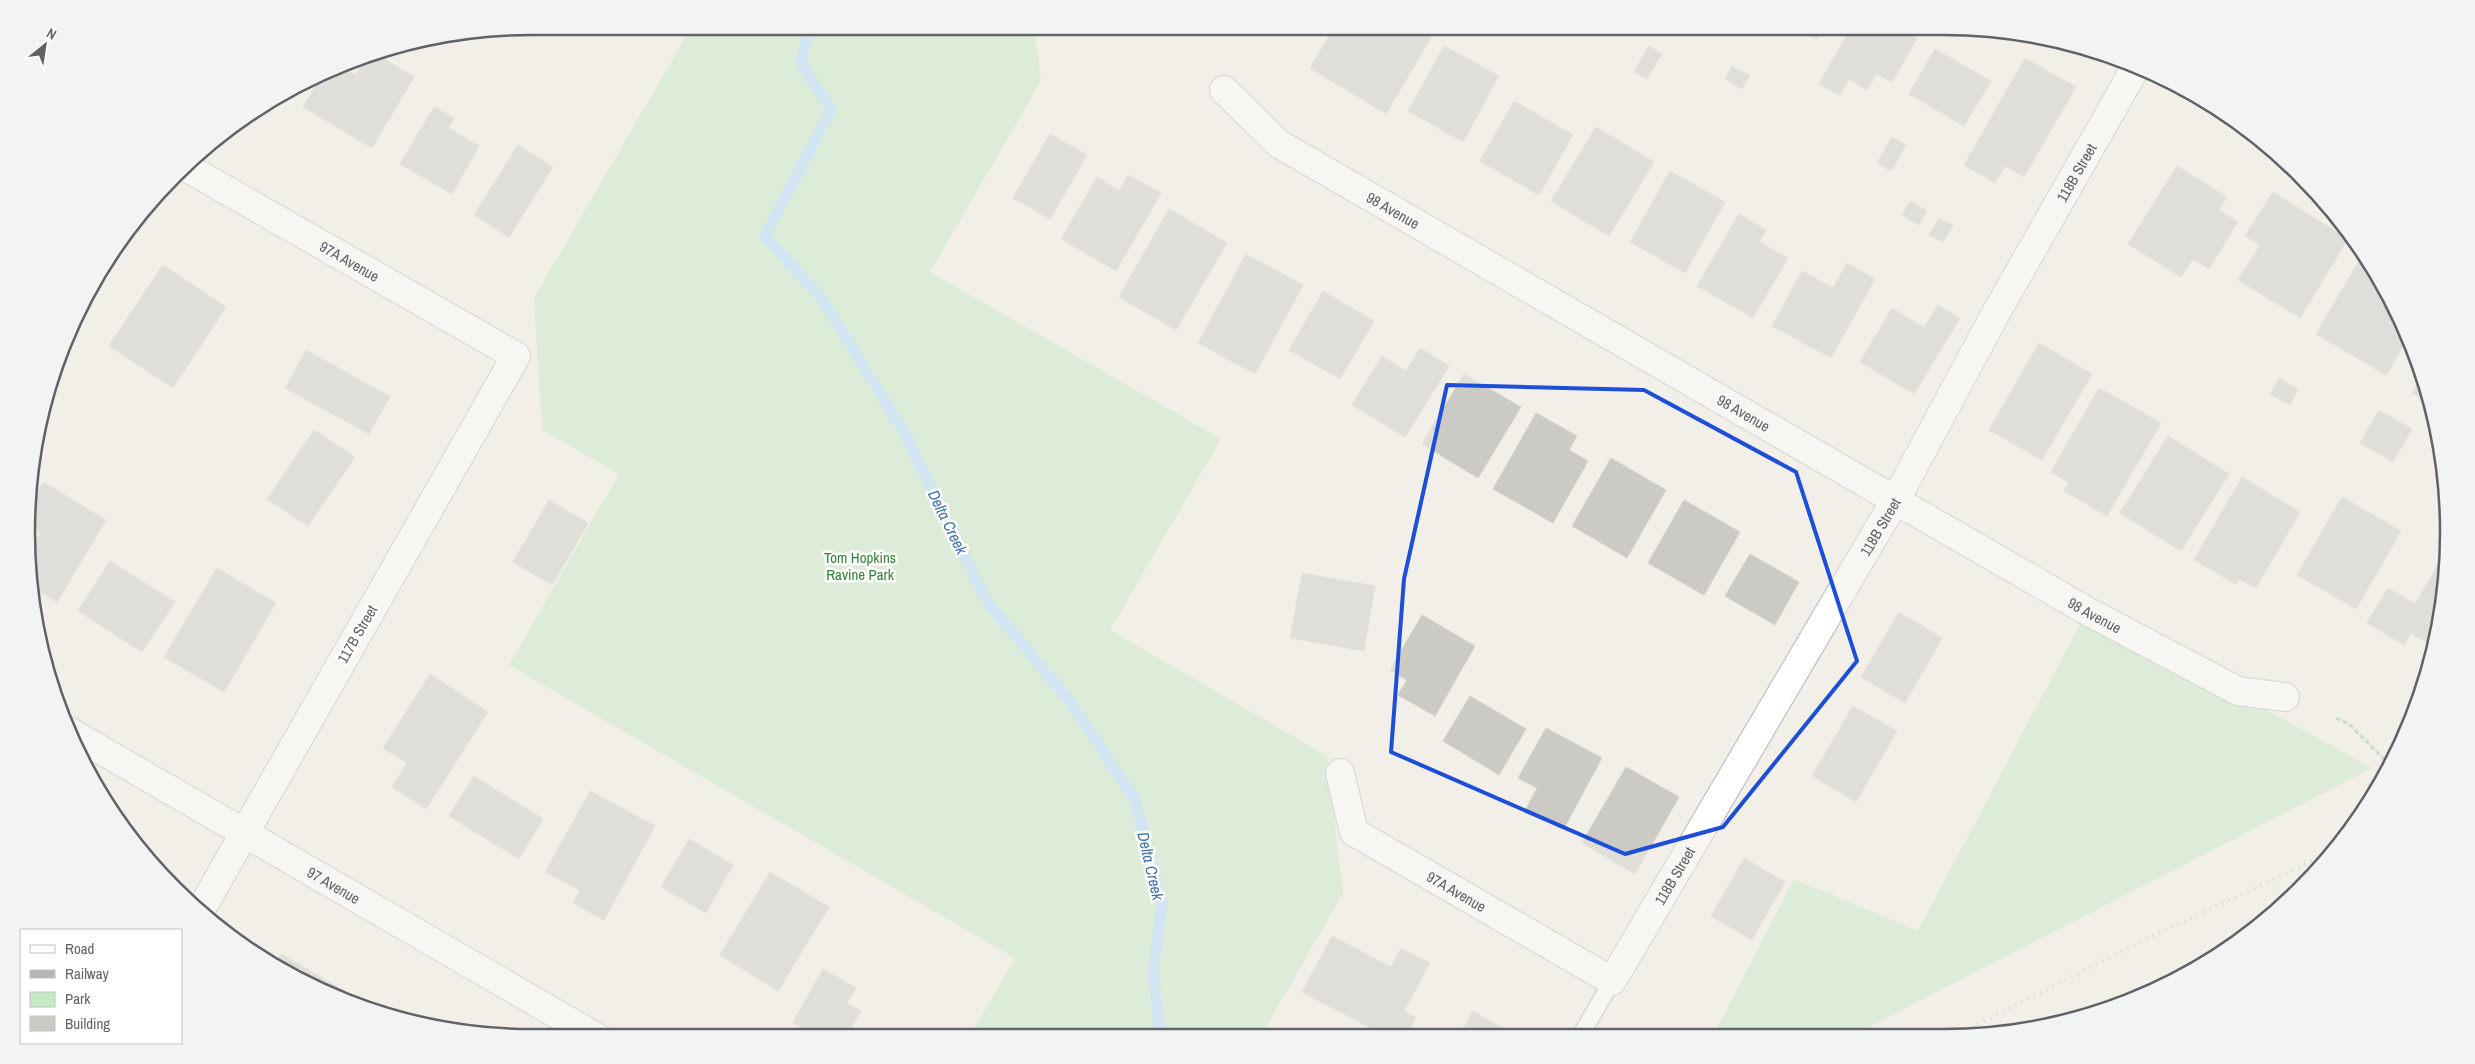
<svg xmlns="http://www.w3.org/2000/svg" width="2475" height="1064" font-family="'Archivo Narrow',sans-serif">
	<rect width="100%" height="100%" fill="#f1efe8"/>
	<g fill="#c5e8c5">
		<polygon points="692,26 1034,26 1041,81 930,272 1221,439 1110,630 1327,756 1343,893 1261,1036 970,1036 1015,958 509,665 619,474 542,430 534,298"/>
		<polygon points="2087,611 2372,768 1855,1034 1714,1034 1794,879 1918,931"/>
	</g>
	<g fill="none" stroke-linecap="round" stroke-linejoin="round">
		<polyline stroke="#aadaff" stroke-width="11" points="810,26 801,63 831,110 765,236 823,300 905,434 986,600 1071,703 1135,800 1162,901 1153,972 1160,1036"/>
	</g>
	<g fill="#cccac5" stroke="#d6d1c6">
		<polygon points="1335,26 1430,26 1436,29 1386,114 1310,68"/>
		<polygon points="1795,26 1825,26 1817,39"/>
		<polygon points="1852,26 1894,26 1917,39 1892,82 1877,74 1867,90 1849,79 1840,95 1819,84"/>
		<polygon points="1444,46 1499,76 1463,142 1408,111"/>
		<polygon points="1649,46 1662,54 1647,79 1634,72"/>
		<polygon points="1935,49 1991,81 1964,126 1909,94"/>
		<polygon points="372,52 414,77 372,148 303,107 322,75 340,66 356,75 370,53"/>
		<polygon points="2025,58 2076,87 2024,177 2005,166 1995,183 1964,165"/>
		<polygon points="1732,66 1750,76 1742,89 1725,79"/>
		<polygon points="1514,101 1573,135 1539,195 1480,161"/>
		<polygon points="434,107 454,118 448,128 479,146 452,194 400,164"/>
		<polygon points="1596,127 1654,162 1609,236 1551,201"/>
		<polygon points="1050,134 1087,155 1050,219 1013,198"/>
		<polygon points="1892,137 1906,145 1891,171 1877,163"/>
		<polygon points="518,145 553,167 509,237 474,215"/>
		<polygon points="2177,166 2227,197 2219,210 2238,222 2209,269 2193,259 2181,277 2128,244"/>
		<polygon points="1670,171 1725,202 1685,273 1630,242"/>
		<polygon points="1128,175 1161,193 1116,271 1061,239 1097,177 1119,191"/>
		<polygon points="2273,192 2348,239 2300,318 2238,280 2260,245 2245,236"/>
		<polygon points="1910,201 1927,211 1919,225 1902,215"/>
		<polygon points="1169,209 1227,243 1176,330 1119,297"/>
		<polygon points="1739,214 1766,230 1759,242 1788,258 1753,318 1697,286"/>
		<polygon points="1939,218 1953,225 1943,242 1929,235"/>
		<polygon points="114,251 118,253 92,299 86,296 94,279"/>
		<polygon points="1246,254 1303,285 1255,374 1198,343"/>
		<polygon points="2363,254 2397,309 2408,338 2386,375 2316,334"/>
		<polygon points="1847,263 1875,279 1831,358 1772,326 1802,271 1833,288"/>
		<polygon points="163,265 226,307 173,388 109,346"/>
		<polygon points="1323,291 1374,321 1340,379 1289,350"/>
		<polygon points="1938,305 1960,318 1914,394 1860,362 1892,308 1924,328"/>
		<polygon points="2039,343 2092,374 2042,460 1989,430"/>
		<polygon points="1420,348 1449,366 1405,437 1352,405 1382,356 1406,371"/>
		<polygon points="306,350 390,397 369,434 285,388"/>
		<polygon points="1464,374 1521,407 1478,478 1422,444"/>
		<polygon points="2422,376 2432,401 2432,405 2412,393"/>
		<polygon points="2279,378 2298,389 2290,405 2270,394"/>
		<polygon points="2099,388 2161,423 2107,516 2064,491 2069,483 2051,472"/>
		<polygon points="2379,410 2412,429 2393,462 2360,443"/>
		<polygon points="1536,413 1577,436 1569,450 1588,461 1553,523 1493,489"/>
		<polygon points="314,430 355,457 308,526 267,499"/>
		<polygon points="2168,436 2229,474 2181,551 2120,513"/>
		<polygon points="1611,458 1666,490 1627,558 1572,526"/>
		<polygon points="2242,477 2300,512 2256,588 2239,579 2236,584 2194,560"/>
		<polygon points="43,482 106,520 57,602 30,586 28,554 40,533 27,525 29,506"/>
		<polygon points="2342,497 2401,531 2356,609 2297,575"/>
		<polygon points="549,500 588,523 552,585 513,562"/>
		<polygon points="1684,500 1740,532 1704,595 1648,563"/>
		<polygon points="2446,551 2444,598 2433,646 2411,633 2404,645 2367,623 2388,588 2415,604"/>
		<polygon points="1750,554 1799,582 1775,625 1725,596"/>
		<polygon points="110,561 175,602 142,652 78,611"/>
		<polygon points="217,568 276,603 224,692 164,657"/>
		<polygon points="1302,573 1375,586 1364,651 1290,638"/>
		<polygon points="1899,612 1942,638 1905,703 1861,677"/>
		<polygon points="1422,615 1475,646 1435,716 1398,695 1407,680 1390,670"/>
		<polygon points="430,674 488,712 426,809 392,787 407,763 383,748"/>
		<polygon points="1470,696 1526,729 1499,775 1443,741"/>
		<polygon points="1853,706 1897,731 1856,802 1812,776"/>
		<polygon points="1546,728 1602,758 1563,830 1526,809 1537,788 1518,778"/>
		<polygon points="1626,767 1679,797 1635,874 1582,843"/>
		<polygon points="474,776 543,819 519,859 449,816"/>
		<polygon points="590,791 655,826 604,920 573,903 580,890 545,872"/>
		<polygon points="689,839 733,865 706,913 661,887"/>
		<polygon points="1744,858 1785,882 1752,940 1711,916"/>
		<polygon points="770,872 829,907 778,991 720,955"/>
		<polygon points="1332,936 1391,967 1401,948 1430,963 1404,1011 1416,1018 1406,1035 1384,1035 1302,992"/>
		<polygon points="281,954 345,991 341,998 274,966"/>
		<polygon points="823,969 856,988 847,1003 861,1011 846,1037 818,1037 793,1022"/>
		<polygon points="1473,1011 1514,1035 1460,1035"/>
	</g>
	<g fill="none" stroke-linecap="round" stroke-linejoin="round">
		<defs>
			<polyline id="lane" points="1581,1035 1612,981"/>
			<g id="street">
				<path id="s1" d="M1224,90l55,54 808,467 151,80 47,6"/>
				<path id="s2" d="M184,166l332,190 -317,557"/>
				<path id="s3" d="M70,732l528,306"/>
				<path id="s4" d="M1340,773l14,59 258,149 284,-482 100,-186 140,-246"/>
			</g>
		</defs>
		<use href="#lane" stroke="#b5b8bc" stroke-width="19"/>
		<use href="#street" stroke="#b5b8bc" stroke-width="30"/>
		<polyline stroke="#9cc7a9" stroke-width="3" stroke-dasharray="5 2.5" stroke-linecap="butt" points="2336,718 2349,724 2388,763"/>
		<use href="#lane" stroke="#fff" stroke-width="16"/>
		<use href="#street" stroke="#fff" stroke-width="28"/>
		<polyline stroke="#b6b7b8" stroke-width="4" stroke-dasharray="1 6" stroke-linecap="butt" points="1959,1034 2144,940 2334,851"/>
	</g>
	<path d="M0 0H2475V1064H0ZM1447,385l197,5 152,82 61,189 -134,166 -98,27 -234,-102 13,-173z" fill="#f1efe8" fill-opacity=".55" fill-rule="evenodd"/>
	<path fill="none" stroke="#1d4ed8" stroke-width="4" stroke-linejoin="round" d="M1447,385l197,5 152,82 61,189 -134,166 -98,27 -234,-102 13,-173z"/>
	<g text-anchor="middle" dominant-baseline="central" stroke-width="5" stroke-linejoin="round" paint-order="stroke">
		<g font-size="15" fill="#5f6368" stroke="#fff">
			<text stroke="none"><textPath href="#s4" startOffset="1291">118B Street</textPath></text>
			<text stroke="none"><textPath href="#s1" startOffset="209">98 Avenue</textPath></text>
			<text stroke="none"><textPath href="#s2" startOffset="191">97A Avenue</textPath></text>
			<text stroke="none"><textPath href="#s1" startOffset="614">98 Avenue</textPath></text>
			<text stroke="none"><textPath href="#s4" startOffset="886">118B Street</textPath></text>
			<text stroke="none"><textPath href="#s1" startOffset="1019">98 Avenue</textPath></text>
			<text transform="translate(357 634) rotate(-60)">117B Street</text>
			<text stroke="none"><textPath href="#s4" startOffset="481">118B Street</textPath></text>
			<text stroke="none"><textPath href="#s3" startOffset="305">97 Avenue</textPath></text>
			<text stroke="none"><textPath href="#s4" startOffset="179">97A Avenue</textPath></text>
		</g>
		<g font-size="15" fill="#348238" stroke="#fff">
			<text x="860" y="557">Tom Hopkins<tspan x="860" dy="17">Ravine Park</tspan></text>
		</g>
		<g font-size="16" font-style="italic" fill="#4174aa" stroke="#fff">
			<text transform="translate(948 522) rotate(64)">Delta Creek</text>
			<text transform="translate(1151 866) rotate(77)">Delta Creek</text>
		</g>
	</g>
	<path d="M0 0H2475V1064H0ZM532 35H1943A497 497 0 0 1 2440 532V532A497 497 0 0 1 1943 1029H532A497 497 0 0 1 35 532V532A497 497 0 0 1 532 35Z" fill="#f2f3f3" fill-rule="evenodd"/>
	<path fill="none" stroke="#5f6368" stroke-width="2.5" d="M532 35H1943A497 497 0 0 1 2440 532V532A497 497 0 0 1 1943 1029H532A497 497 0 0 1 35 532V532A497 497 0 0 1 532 35Z"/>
	<rect x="20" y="929" width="162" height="115" fill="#ffffff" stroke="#bfc1c3"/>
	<rect x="30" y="945" width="25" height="8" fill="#ffffff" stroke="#bfc1c3"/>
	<text x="65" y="954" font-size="15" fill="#5f6368">Road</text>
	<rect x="30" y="970" width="25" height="8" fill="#b6b7b8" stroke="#bfc1c3"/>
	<text x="65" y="979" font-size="15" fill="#5f6368">Railway</text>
	<rect x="30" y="992" width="25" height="15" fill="#c5e8c5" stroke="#bfc1c3"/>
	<text x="65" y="1004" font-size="15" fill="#5f6368">Park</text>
	<rect x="30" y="1016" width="25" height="15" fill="#cccac5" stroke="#bfc1c3"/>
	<text x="65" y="1029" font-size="15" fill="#5f6368">Building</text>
	<g transform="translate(45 45) rotate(30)" stroke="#ffffff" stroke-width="4" paint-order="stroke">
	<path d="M0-4L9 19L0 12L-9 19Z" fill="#5f6368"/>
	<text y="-8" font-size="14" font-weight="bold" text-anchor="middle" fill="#5f6368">N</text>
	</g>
</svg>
